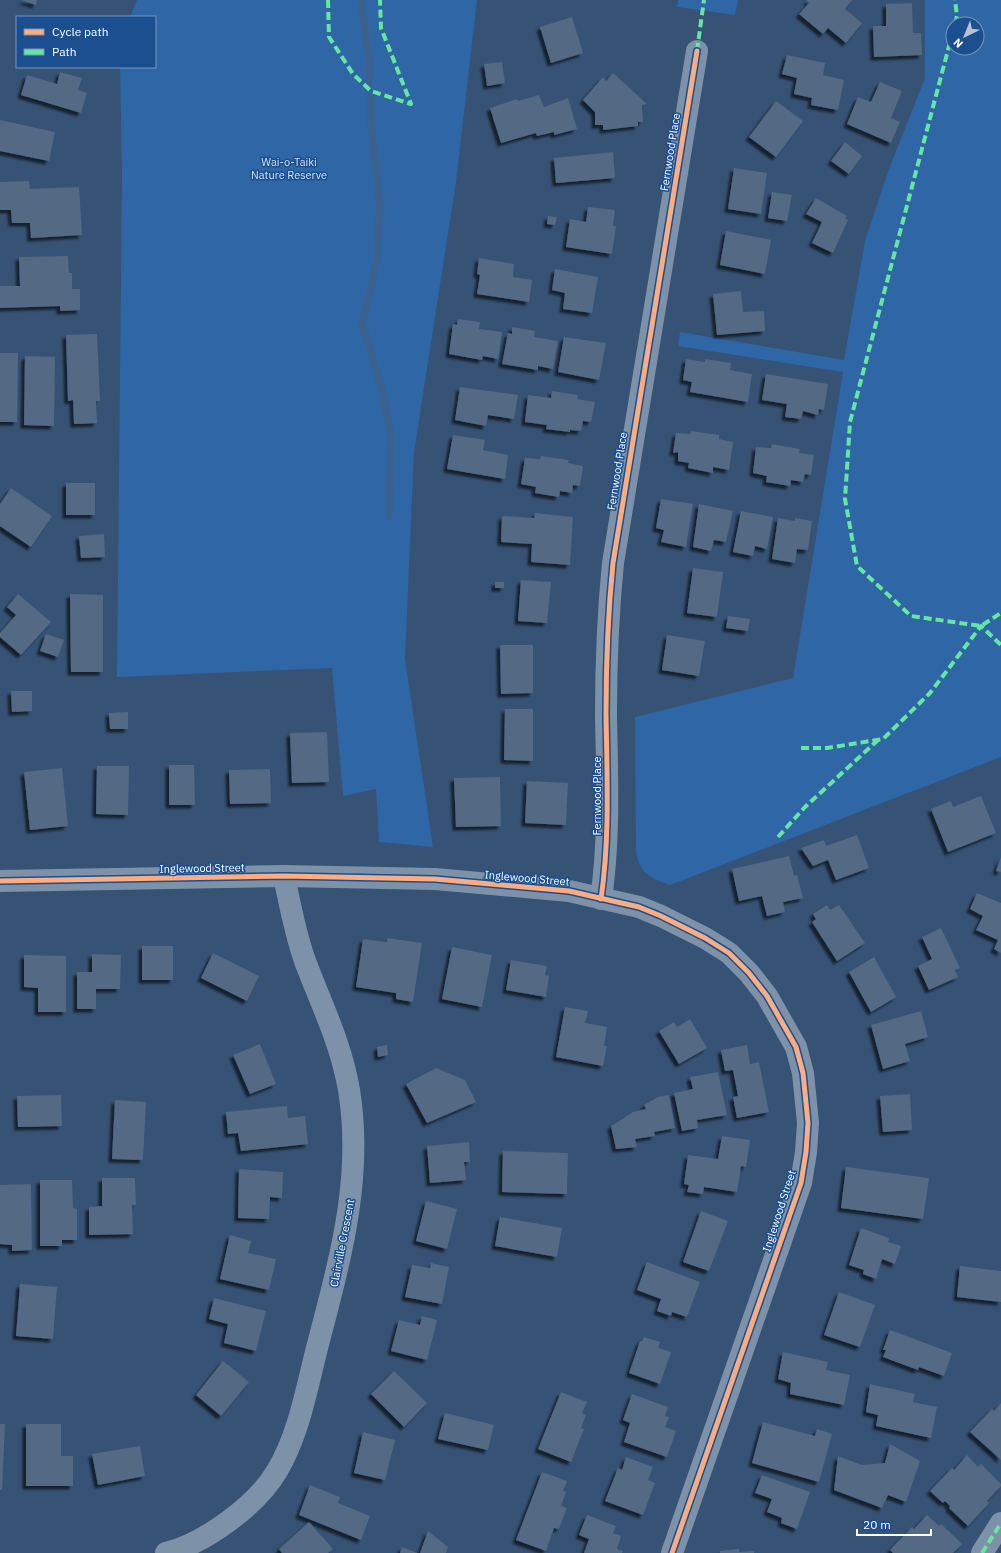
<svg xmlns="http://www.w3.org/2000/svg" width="1001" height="1553" font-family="'IBM Plex Sans',sans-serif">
	<defs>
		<filter id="shadow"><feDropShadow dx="-3.5" dy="3.5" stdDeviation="1" flood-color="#0009"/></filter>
	</defs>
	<rect width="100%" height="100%" fill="#365274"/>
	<g fill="#2f66a5" fill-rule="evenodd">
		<polygon points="137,0 477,0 456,182 414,452 405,659 433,847 379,842 376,789 343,796 332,668 117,677 122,175 120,67 155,67 155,17 130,17"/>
		<polygon points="678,0 738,0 735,15 677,7"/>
		<path d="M925,0h76v757l-331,128c-21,-8 -29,-10 -34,-33l-1,-135 158,-39 50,-306 -165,-26 2,-14 164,28 21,-119 24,-72 36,-91zM953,24h24v24h-24z"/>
	</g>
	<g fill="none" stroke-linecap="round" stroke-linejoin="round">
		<g stroke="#3b618d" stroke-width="7">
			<polyline points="361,0 369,59 369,82"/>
			<polyline points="371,96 371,124 380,205 377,260 362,323 382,389 391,436 389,516"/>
		</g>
	</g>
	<g fill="#526984" filter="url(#shadow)">
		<polygon points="21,0 37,0 36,5"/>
		<polygon points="806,0 852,0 845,9 862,23 846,43 828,28 823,34 799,14 809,3"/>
		<polygon points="912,3 913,33 921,33 922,55 874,57 873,26 886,26 886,4"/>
		<polygon points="572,17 583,53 551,63 540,27"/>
		<polygon points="787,55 825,63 823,75 844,80 838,110 811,105 812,98 794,94 797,78 782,74"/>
		<polygon points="502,62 505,83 487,86 484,64"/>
		<polygon points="60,72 82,78 78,90 87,93 81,113 21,95 27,75 57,84"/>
		<polygon points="613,73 647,104 642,105 643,122 638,122 638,126 603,130 603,125 595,125 595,112 583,100 603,77 606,81"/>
		<polygon points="880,82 902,91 891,118 900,122 891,143 847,124 858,97 871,102"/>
		<polygon points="539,95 544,107 568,98 577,129 554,135 554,132 537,136 536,133 501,143 490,108 517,99 518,101"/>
		<polygon points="776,101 803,121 776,157 749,137"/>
		<polygon points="0,120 55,132 49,161 0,151"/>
		<polygon points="845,142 862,156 849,174 831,161"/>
		<polygon points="613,152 615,178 556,183 554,158"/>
		<polygon points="734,168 767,173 761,214 728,209"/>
		<polygon points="29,181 30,189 79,187 82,235 31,238 30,223 12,223 11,210 0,210 0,182"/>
		<polygon points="772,192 792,195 787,221 768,218"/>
		<polygon points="816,198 847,216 845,219 848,220 833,253 812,243 822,222 806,214"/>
		<polygon points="588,207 615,210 613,226 616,226 612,254 566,247 570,219 586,222"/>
		<polygon points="548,216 557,217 555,225 547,224"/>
		<polygon points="726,231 771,240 765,274 720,265"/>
		<polygon points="68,256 69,273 72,273 72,289 80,289 80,310 60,311 60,306 0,308 0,286 20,286 19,257"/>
		<polygon points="479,258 514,264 513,277 532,280 529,302 477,294 480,275 477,274"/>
		<polygon points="555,269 598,277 592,313 563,309 565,293 552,290"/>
		<polygon points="741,291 743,312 764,311 765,331 717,335 713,294"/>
		<polygon points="458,319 480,322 479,329 502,332 498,359 483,356 482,360 449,354 453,324 457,325"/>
		<polygon points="512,327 535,331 534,337 558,341 553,369 538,366 538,370 502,364 508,333 512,334"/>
		<polygon points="97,334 100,401 96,401 97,423 74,424 73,400 68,401 66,335"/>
		<polygon points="564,337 606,343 599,380 558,372"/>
		<polygon points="0,353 18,353 17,422 0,422"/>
		<polygon points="25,356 55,357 54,426 24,425"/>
		<polygon points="686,359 705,362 705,359 731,363 730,370 752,374 748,402 690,392 692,382 683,380"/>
		<polygon points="766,374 828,384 824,410 819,409 818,415 803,411 801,419 785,417 787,404 762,400"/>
		<polygon points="460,387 518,395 514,419 488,415 486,426 455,420"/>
		<polygon points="552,391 578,395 577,399 595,402 591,422 583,421 581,431 570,430 570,432 546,429 547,425 525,422 528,395 551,398"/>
		<polygon points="691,431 719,435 719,439 733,442 729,470 713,467 713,473 688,468 689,463 678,461 678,452 673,453 676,433 690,434"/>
		<polygon points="453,435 485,440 483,450 508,455 505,479 447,469"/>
		<polygon points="772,444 800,449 799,453 814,455 811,475 805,474 803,482 791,480 790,486 766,482 767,476 753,473 756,447 771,448"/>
		<polygon points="541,456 569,460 568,463 583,466 580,486 573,485 572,493 560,491 559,497 535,493 536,487 521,484 525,458 540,459"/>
		<rect x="66" y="483" width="29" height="32"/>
		<polygon points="11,488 52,516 31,547 0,526 0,504"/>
		<polygon points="661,499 693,504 686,547 661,542 664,530 656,528"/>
		<polygon points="699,504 733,511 726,542 714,540 711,551 693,547"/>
		<polygon points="741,511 773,517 767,549 755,546 753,556 733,552"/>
		<polygon points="535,513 573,517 570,565 531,562 532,544 501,542 502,516 534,518"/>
		<polygon points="778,518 795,521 795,518 812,521 808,550 797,549 795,563 772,559"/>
		<polygon points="104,534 105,557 81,558 79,536"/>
		<polygon points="693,568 723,572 717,617 687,613"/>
		<polygon points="521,580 551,582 547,623 518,621"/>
		<rect x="495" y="582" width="9" height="6"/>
		<polygon points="18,594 51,622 21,655 0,637 0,633 16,615 7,607"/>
		<polygon points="70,594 103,595 103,672 71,672"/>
		<polygon points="728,616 750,619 748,631 726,628"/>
		<polygon points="46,634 64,640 58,657 40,651"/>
		<polygon points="667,635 705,641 699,676 662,670"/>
		<polygon points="500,645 533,645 533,693 501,694"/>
		<polygon points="11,691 32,691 32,711 12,712"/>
		<polygon points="505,709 533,709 533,761 504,760"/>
		<polygon points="128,712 128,729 110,729 109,713"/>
		<polygon points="327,732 329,782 292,783 290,733"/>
		<polygon points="169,765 194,765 195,805 169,805"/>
		<polygon points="97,766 129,766 128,815 96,814"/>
		<polygon points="62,768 68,826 30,830 24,772"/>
		<polygon points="270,769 271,803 230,804 229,770"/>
		<polygon points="500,777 501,826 456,827 454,778"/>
		<polygon points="527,781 568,783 566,825 525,823"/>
		<polygon points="981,796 996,833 948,852 931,809 951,801 953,807"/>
		<polygon points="857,835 869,868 836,880 828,860 813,866 801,848 824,840 826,846"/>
		<polygon points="789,856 794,876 797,875 803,898 783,902 785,912 767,916 762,896 739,901 732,869"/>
		<polygon points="1001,857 1001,872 996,871"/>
		<polygon points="977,893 1001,903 1001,953 994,949 998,940 976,930 983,916 970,909"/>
		<polygon points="827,905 830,910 839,905 865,943 837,961 812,922 816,919 813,914"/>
		<polygon points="941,928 960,968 955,970 958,977 929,990 918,966 932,959 922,937"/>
		<polygon points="387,938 422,943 413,1002 396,999 396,993 356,987 363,939 387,942"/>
		<rect x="142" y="946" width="31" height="34"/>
		<polygon points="452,947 492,955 482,1007 442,999"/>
		<polygon points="213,953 259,976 247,1001 201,978"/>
		<polygon points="92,954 121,955 120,989 96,989 96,1009 77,1009 77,972 92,972"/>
		<polygon points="24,955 66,956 66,1012 38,1012 38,988 24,987"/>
		<polygon points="874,957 896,997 871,1012 849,972"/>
		<polygon points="511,960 547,966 545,975 549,976 546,997 506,990"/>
		<polygon points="565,1007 588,1011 585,1023 607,1027 604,1046 607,1046 603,1066 556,1057"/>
		<polygon points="921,1011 928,1037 905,1044 910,1061 883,1069 871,1025"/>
		<polygon points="690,1019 707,1048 679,1064 659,1031 674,1022 677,1027"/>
		<polygon points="260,1044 276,1084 250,1094 233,1055"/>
		<polygon points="387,1045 388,1055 378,1057 377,1047"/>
		<polygon points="747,1045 750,1064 759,1062 769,1112 737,1118 733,1097 738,1096 733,1070 725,1071 721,1050"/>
		<polygon points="436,1068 465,1080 476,1102 427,1123 406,1084"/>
		<polygon points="718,1072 727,1115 697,1120 698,1128 682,1131 674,1093 693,1089 690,1077"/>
		<polygon points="910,1094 912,1130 883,1132 880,1096"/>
		<polygon points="61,1095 62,1126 18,1127 17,1096"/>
		<polygon points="669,1095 675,1128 654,1132 655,1136 635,1139 637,1147 616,1149 611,1126 633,1112 646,1109 644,1105 658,1097"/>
		<polygon points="115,1100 146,1102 143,1160 112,1159"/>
		<polygon points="287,1106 288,1118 305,1116 308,1144 241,1151 238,1133 228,1134 226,1112"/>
		<polygon points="722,1136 750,1140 746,1167 741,1166 737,1192 704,1187 703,1194 687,1192 689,1185 684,1184 688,1155 718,1159"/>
		<polygon points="469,1142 470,1162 464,1162 466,1180 430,1183 427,1146"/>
		<polygon points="503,1151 568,1153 567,1194 502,1192"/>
		<polygon points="846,1167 929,1178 923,1219 841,1208"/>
		<polygon points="239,1169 283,1172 282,1198 270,1197 269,1219 238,1218"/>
		<polygon points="102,1178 135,1178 136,1205 132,1205 133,1234 89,1235 89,1207 102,1206"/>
		<polygon points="40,1180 72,1180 73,1208 77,1209 77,1240 62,1240 62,1246 40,1246"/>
		<polygon points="31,1184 32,1250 12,1251 12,1245 0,1244 0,1185"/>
		<polygon points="426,1201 457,1209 447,1249 416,1241"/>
		<polygon points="701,1211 728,1221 709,1271 683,1262"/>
		<polygon points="500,1217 562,1228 557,1257 495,1246"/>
		<polygon points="861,1228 889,1238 888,1242 901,1246 895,1264 882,1259 876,1279 863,1274 864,1270 849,1265"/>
		<polygon points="230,1235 251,1241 248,1253 276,1259 269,1290 220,1279"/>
		<polygon points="647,1262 700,1282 687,1317 672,1312 671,1316 657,1311 661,1299 637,1290"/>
		<polygon points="431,1263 449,1267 442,1304 405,1297 412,1265 430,1268"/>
		<polygon points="960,1266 1001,1271 1001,1302 957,1297"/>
		<polygon points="20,1284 57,1287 53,1339 16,1336"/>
		<polygon points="839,1292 875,1305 860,1347 824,1335"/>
		<polygon points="214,1298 266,1311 256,1351 224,1343 228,1324 209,1319"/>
		<polygon points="422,1316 437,1320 427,1360 391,1351 399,1320 420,1325"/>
		<polygon points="890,1330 952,1353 944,1376 919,1367 918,1370 883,1357 886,1350 883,1350"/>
		<polygon points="644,1337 660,1342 658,1348 671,1352 660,1384 629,1373 640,1341 642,1341"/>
		<polygon points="783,1352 828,1362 826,1370 850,1375 844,1405 790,1394 791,1383 778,1379"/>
		<polygon points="223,1361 249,1382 221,1416 196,1395"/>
		<polygon points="394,1371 427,1403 404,1427 371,1394"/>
		<polygon points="870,1384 915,1394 913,1402 937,1407 931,1438 876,1426 878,1415 866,1412"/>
		<polygon points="561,1392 587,1402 582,1413 586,1415 581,1428 584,1429 571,1462 538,1449"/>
		<polygon points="632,1394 668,1407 665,1416 669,1417 665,1427 676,1431 667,1457 624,1442 630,1423 623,1420"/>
		<polygon points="1001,1403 1001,1460 970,1432 992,1409 994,1411"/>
		<polygon points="445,1413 494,1425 488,1450 438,1439"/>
		<polygon points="763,1422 815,1436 817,1429 832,1434 819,1482 752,1463"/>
		<polygon points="0,1424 5,1424 2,1490 0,1490"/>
		<polygon points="26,1424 61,1424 61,1456 73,1456 73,1486 26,1486"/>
		<polygon points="363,1432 395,1440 385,1480 354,1473"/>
		<polygon points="890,1444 920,1461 906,1502 888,1495 882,1508 834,1490 838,1456 862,1465 885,1463"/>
		<polygon points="140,1446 145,1476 98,1485 92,1454"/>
		<polygon points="967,1455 978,1467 981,1464 1001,1484 1001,1486 987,1501 989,1503 968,1526 949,1508 950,1506 945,1501 943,1503 930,1491 952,1468 954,1470"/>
		<polygon points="626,1457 653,1467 648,1480 655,1483 643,1515 605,1501 618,1468 622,1470"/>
		<polygon points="542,1472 567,1481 563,1491 566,1492 561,1506 567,1508 559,1529 554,1528 546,1551 516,1540"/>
		<polygon points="762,1475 810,1492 797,1529 781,1523 782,1518 767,1512 772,1499 755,1493"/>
		<polygon points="310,1485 340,1497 338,1503 370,1516 361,1540 299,1515"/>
		<polygon points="587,1515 616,1526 613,1533 621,1536 617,1549 623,1551 622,1553 584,1553 589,1539 579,1535"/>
		<polygon points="927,1515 939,1526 941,1524 962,1544 953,1553 893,1553 890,1550 912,1527 914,1529"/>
		<polygon points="309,1522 333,1549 328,1553 282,1553 279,1549"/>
		<polygon points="428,1531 448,1547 446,1553 420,1553"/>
		<polygon points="402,1547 417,1553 400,1553"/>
		<polygon points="739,1549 739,1552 754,1551 754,1553 720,1553 720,1551"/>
	</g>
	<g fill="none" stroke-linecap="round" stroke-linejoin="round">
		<g stroke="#7d92a8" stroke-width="22">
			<polyline points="0,881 284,876 435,879 569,891 639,907 661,916 705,938 729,953 749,973 767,996 796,1047 803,1073 808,1123 806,1152 801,1183 672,1553"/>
			<path d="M601,899c9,-62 6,-123 5,-185 0,-50 2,-101 7,-151l84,-512"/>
			<path d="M166,1553c38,-9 91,-48 111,-82 21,-35 29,-79 39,-119 22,-86 48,-171 33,-262 -8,-47 -27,-84 -44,-129 -10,-28 -15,-56 -21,-85"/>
			<polyline points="982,1553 1001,1523"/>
		</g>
		<g stroke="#66e7a1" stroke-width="4" stroke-dasharray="8 4" stroke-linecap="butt">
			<polyline points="328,0 329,37 353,74 371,91 411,104 381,28 380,0"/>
			<polyline points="955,24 957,16 955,0"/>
			<polyline points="953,31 850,422 845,499 857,566 911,616 981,626 1001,613"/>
			<polyline points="697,51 704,0"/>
			<polyline points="801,748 827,748 883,739 930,693 981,626 1001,645"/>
			<polyline points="778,837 805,807 878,740"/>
			<polyline points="982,1553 1001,1523"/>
		</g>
		<defs>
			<g id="cycleway">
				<polyline points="0,881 284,876 435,879 569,891 639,907 661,916 705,938 729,953 749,973 767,996 796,1047 803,1073 808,1123 806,1152 801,1183 672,1553"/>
				<path d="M601,899c9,-62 6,-123 5,-185 0,-50 2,-101 7,-151l84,-512"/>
			</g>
		</defs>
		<use href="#cycleway" stroke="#1b4f8f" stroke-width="8"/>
		<use href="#cycleway" stroke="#ffac80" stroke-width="5"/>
	</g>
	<g text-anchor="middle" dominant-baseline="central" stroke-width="3" stroke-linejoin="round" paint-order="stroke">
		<g font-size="11" fill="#fff" stroke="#1b4f8f">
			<text transform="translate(670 152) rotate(-81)">Fernwood Place</text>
			<text transform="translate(617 471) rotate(-81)">Fernwood Place</text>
			<text transform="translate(597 796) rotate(-90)">Fernwood Place</text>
			<text transform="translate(202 868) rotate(-1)">Inglewood Street</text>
			<text transform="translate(527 878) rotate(5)">Inglewood Street</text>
			<text transform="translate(779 1211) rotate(-72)">Inglewood Street</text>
			<text transform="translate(342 1243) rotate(-79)">Clairville Crescent</text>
		</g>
		<g font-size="11" fill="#cfe3fa" stroke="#1b4f8f">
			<text x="289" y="162">Wai-o-Taiki<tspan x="289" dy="13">Nature Reserve</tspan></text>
		</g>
	</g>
	<rect x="16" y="16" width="140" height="52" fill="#1b4f8f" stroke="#7695bc"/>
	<rect x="24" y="29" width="20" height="6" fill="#ffac80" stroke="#7695bc"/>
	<text x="52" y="36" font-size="12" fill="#ffffff">Cycle path</text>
	<rect x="24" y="49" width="20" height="6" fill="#66e7a1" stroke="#7695bc"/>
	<text x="52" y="56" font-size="12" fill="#ffffff">Path</text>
	<g transform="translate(965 36) rotate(223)"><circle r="19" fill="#1b4f8f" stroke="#7695bc"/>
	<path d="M0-3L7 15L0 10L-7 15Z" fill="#b9c2ce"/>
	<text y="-6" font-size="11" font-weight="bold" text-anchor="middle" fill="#ffffff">N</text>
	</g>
	<path d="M857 1529v6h74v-6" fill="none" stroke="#ffffff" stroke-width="2"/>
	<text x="863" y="1529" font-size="12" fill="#ffffff" stroke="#1b4f8f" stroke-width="3" paint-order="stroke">20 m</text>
</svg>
